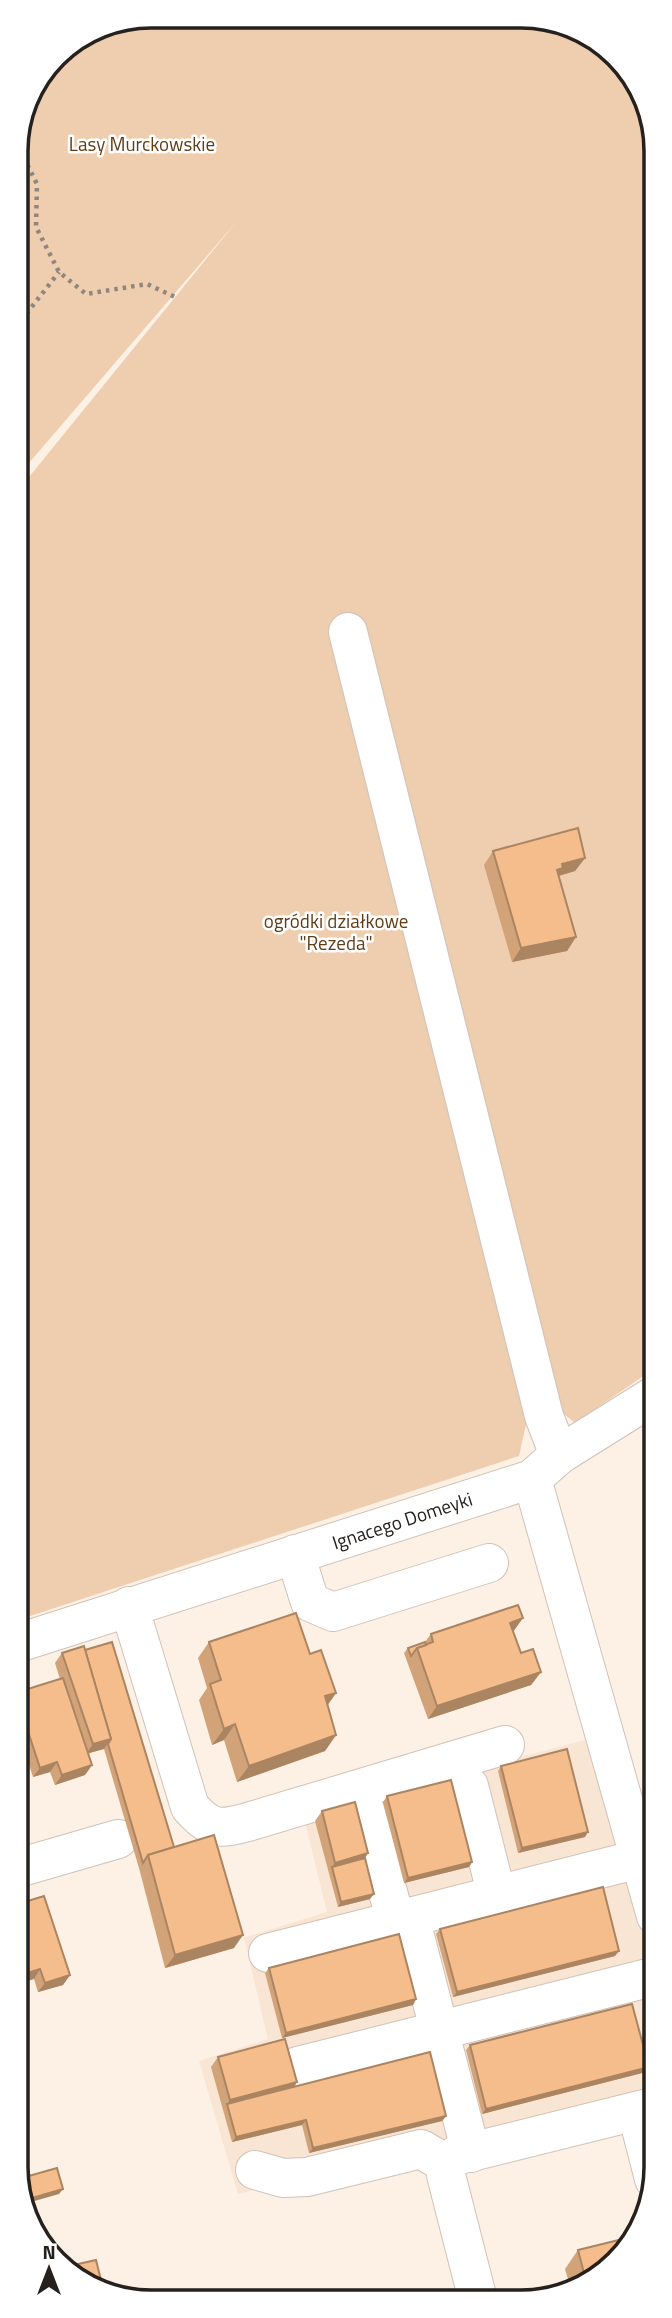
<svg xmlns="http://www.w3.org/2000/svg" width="672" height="2318" font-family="'Titillium Web',sans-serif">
	<rect width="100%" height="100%" fill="#fdf0e4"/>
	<polygon fill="#f9e5d3" points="593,1738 656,1960 656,2088 238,2194 199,2061 268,2039 244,1938 327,1912 303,1814"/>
	<polygon fill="#efcdaf" points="151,16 548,18 617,56 654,125 655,1368 575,1423 558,1409 526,1424 519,1456 18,1620 16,493 237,221 16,478 16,143 26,99 56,55 100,26"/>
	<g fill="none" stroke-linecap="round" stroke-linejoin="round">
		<defs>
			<g id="minor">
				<polyline points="348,632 544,1416 559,1455"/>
				<polyline points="532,1479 656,1916"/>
				<polyline points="295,1554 310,1602 333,1612 489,1563"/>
				<path d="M129,1606l61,201c21,23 28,23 58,15l257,-77"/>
				<polyline points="18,1643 532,1479 559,1455 655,1395"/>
				<polyline points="469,1786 497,1896"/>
				<polyline points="365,1810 396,1921"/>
				<polyline points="18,1868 118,1839"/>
				<polyline points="410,1917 471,2153"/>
				<polyline points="268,1953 639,1859"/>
				<polyline points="298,2066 656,1976"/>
				<polyline points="637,2113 654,2179"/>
				<polyline points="255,2170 283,2178 307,2177 421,2149 446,2164"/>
				<polyline points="478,2300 446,2175 446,2164 455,2156 656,2106"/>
			</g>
		</defs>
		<use href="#minor" stroke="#d0c2b7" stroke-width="40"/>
		<g stroke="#8f877f" stroke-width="4.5" stroke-dasharray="3.5 5" stroke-linecap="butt">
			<polyline points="16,142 37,184 36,227 59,272 86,294 147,284 175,297"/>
			<polyline points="16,327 59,272"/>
		</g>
		<use href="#minor" stroke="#fff" stroke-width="38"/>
	</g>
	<g fill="#d2a378">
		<polygon points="493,851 585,858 575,871 559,876 576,937 567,951 512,962 484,865"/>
		<polygon points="513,1632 521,1653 541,1672 531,1685 428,1719 404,1653 408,1648 425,1642 431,1634"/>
		<polygon points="209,1642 310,1654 336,1693 328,1705 336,1735 325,1751 237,1782 224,1740 212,1745 199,1700 207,1688 198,1658"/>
		<polygon points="62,1653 174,1847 234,1948 165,1968 139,1868 104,1749 88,1753 92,1765 85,1775 55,1785 50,1772 33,1777 18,1731 18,1692 60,1679 55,1663"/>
		<polygon points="655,1678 655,1692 653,1682"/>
		<polygon points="501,1766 585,1837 518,1853 498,1771"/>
		<polygon points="387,1796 472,1862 469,1867 404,1883 383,1802"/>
		<polygon points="322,1811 368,1853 365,1858 370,1899 338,1907 315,1821"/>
		<polygon points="44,1896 70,1975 63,1985 38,1992 34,1979"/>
		<polygon points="440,1929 615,1956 453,1997 436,1934"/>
		<polygon points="269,1968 416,1999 413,2005 282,2038 265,1973"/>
		<polygon points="470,2045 649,2067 646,2072 482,2114 466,2050"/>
		<polygon points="218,2057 294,2087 446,2116 442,2121 309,2153 302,2125 232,2142 211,2067"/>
		<polygon points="578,2250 623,2256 570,2286 565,2269"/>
	</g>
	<g fill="#ab8461">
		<polygon points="585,858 575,871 558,876 548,883 562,864"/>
		<polygon points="576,937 567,951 512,962 521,948"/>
		<polygon points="523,1618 513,1632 510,1623"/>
		<polygon points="541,1672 531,1685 428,1719 437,1706"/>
		<polygon points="336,1693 325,1708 325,1696"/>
		<polygon points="235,1724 224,1740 212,1745 224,1729"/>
		<polygon points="336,1735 325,1751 237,1782 249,1766"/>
		<polygon points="111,1739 104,1749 86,1754 93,1744"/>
		<polygon points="57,1762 50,1772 33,1777 40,1768"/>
		<polygon points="92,1765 85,1775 55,1785 62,1775"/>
		<polygon points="588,1832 585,1837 518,1853 522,1848"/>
		<polygon points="368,1853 361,1863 332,1867 328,1872 335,1863"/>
		<polygon points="472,1862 469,1867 404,1883 408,1878"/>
		<polygon points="374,1894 370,1899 338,1907 341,1902"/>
		<polygon points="243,1935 234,1948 165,1968 175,1955"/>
		<polygon points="619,1951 615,1956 453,1997 457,1992"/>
		<polygon points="40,1969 34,1979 18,1984 18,1976"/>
		<polygon points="70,1975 63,1985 38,1992 45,1983"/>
		<polygon points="416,1999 413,2005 282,2038 286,2033"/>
		<polygon points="649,2067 646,2072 482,2114 486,2109"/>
		<polygon points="297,2082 291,2092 227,2104 223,2110 230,2100"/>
		<polygon points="446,2116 442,2121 309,2153 313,2148"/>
		<polygon points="306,2120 302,2125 232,2142 236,2137"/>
		<polygon points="63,2189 59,2194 24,2204 22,2201"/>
	</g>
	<g fill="#f4bd8b" stroke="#ab8461" stroke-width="2">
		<polygon points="578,828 585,858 562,864 563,868 557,870 576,937 521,948 493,851"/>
		<polygon points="518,1605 523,1618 510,1623 521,1653 533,1649 541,1672 437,1706 417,1648 433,1642 431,1634"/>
		<polygon points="296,1613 310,1654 321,1650 336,1693 325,1696 336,1735 249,1766 235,1724 224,1729 210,1684 221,1680 209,1642"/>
		<polygon points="112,1642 174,1847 148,1855 143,1863 108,1744 111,1739 85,1650"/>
		<polygon points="425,1642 426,1645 417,1648 411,1656 408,1648"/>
		<polygon points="84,1646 111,1739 93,1744 62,1653"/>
		<polygon points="63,1678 92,1765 62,1775 57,1762 40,1768 18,1701 18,1692"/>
		<polygon points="567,1749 588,1832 522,1848 501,1766"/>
		<polygon points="451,1780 472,1862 408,1878 387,1796"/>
		<polygon points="355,1802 368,1853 335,1863 322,1811"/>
		<polygon points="214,1835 243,1935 175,1955 148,1855"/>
		<polygon points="365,1858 374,1894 341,1902 332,1867"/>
		<polygon points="603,1887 619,1951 457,1992 440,1929"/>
		<polygon points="44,1896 70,1975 45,1983 40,1969 18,1976 18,1904"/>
		<polygon points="399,1934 416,1999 286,2033 269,1968"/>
		<polygon points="632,2004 649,2067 486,2109 470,2045"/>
		<polygon points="285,2039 297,2082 230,2100 218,2057"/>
		<polygon points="430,2052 446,2116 313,2148 306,2120 236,2137 227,2104"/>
		<polygon points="57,2168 63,2189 22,2201 18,2193 18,2179"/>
		<polygon points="631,2237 623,2256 585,2277 578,2250"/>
		<polygon points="96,2260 103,2288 65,2267"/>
		<polygon points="430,2293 431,2300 404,2300"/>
		<polygon points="157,2295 158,2300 140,2300"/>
	</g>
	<g text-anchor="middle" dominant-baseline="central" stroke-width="5" stroke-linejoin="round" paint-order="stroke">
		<g font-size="19" fill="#613c17" stroke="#fff">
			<text x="142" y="143">Lasy Murckowskie</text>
			<text x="336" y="920">ogródki działkowe<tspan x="336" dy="22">"Rezeda"</tspan></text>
		</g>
		<g font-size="19" fill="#26211d" stroke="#fff">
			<text transform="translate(402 1520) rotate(-18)">Ignacego Domeyki</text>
		</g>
	</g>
	<path d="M0 0H672V2318H0ZM151 28H521A123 123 0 0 1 644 151V2167A123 123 0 0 1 521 2290H151A123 123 0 0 1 28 2167V151A123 123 0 0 1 151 28Z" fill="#fff" fill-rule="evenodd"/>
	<path fill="none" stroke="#26211d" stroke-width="3.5" d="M151 28H521A123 123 0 0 1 644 151V2167A123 123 0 0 1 521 2290H151A123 123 0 0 1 28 2167V151A123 123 0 0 1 151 28Z"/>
	<g transform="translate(49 2269)" stroke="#ffffff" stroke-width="5" paint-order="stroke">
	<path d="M0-5L12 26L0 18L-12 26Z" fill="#26211d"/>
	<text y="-10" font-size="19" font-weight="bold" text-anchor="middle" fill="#26211d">N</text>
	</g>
</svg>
